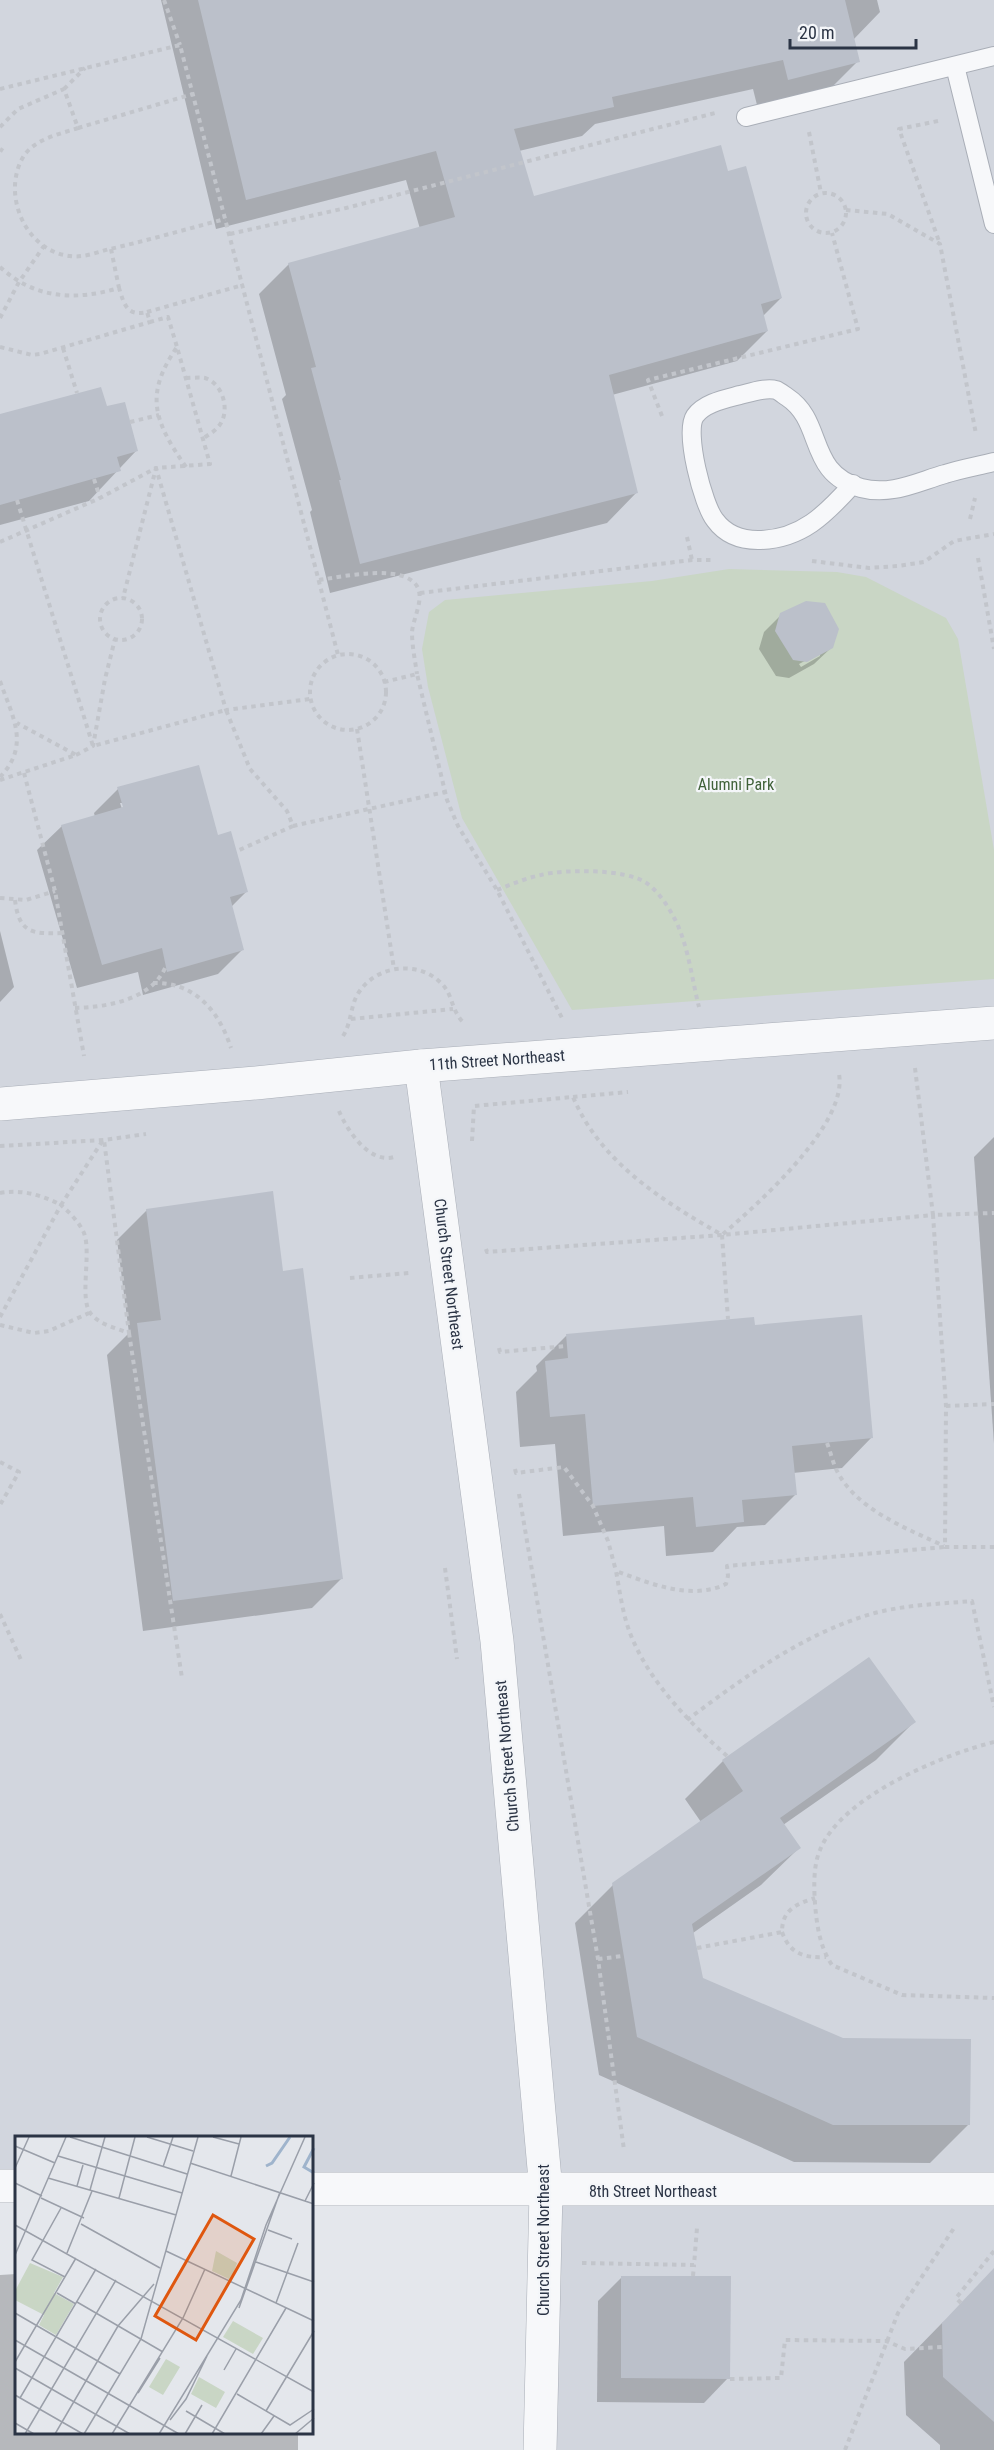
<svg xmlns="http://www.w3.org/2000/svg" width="994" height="2450" font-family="'Roboto Condensed',sans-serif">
	<rect width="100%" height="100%" fill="#e4e7ec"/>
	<polygon fill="#d2d6de" points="0,0 994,0 994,2450 537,2450 546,2191 312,2189 312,2138 16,2138 16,2186 0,2186"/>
	<polygon fill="#c9d6c5" points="729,569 837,572 866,577 946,618 958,639 994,850 994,979 572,1010 462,818 428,687 422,649 429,612 445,600 652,581"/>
	<g fill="#0003" fill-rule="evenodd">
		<polygon points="161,0 877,0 880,12 853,40 858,61 828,91 758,109 753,89 595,124 582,136 519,151 533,198 727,173 781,298 763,316 767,331 737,361 612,395 637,492 607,523 330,593 310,512 312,510 282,399 286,395 259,294 289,264 420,229 406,180 216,229"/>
		<polygon points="0,416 136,451 89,501 0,525"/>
		<path d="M781,615l51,32 -18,17 -25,14 -13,-2 -17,-27 5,-17zM820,653v3l-19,11 -2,-3z"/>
		<path d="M118,789l99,47 29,56 -15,15 11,43 -24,24 -75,21 -5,-23 -61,16 -40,-138 25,-24 33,-9 -1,-4zM120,803h3l1,12z"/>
		<polygon points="0,931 14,987 0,1002"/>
		<polygon points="994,1137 994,1444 974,1157"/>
		<polygon points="147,1210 282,1272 342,1578 312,1608 143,1631 107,1355 129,1333 117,1240"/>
		<polygon points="753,1326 872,1437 842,1468 793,1473 795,1495 765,1525 737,1527 713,1552 666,1556 664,1526 563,1536 555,1444 520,1447 516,1392 537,1371 536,1366 566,1336"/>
		<polygon points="869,1659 914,1722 876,1760 783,1825 799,1848 761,1885 693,1933 702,1979 968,2125 930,2163 794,2162 599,2075 575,1923 613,1885 701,1822 685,1799 723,1761"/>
		<polygon points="16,2274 16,2434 298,2434 298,2450 0,2450 0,2275"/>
		<polygon points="622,2277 728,2378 704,2403 597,2402 598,2301"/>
		<polygon points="994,2284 994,2450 940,2450 940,2445 906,2415 904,2362 942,2323"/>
	</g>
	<g fill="#bbc0ca">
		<polygon points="198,0 845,0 860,62 788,80 783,60 612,97 614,107 514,129 534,196 721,145 728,171 746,166 782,298 761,304 768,331 609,375 638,493 360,564 339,480 341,480 311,368 316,367 288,263 455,217 436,151 246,200"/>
		<polygon points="101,387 107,406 125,402 138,451 117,457 121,471 0,505 0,414"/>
		<polygon points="806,601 825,603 839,629 833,648 807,662 793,660 775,631 780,613"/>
		<polygon points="199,765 218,835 231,831 248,892 230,897 244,950 167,972 162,948 102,965 61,825 123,807 117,787"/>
		<polygon points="273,1191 283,1271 303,1268 343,1579 173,1601 137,1323 161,1320 146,1209"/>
		<polygon points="862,1315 873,1438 792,1446 797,1495 742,1500 744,1522 696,1527 693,1497 593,1506 585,1414 550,1417 545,1361 568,1358 566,1334 754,1317 755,1325"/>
		<polygon points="869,1657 916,1722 780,1818 801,1848 692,1924 703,1978 843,2038 971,2039 970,2125 833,2125 637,2037 612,1883 743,1791 722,1760"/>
		<polygon points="994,2268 994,2422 943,2377 942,2323"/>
		<polygon points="621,2276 731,2276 730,2379 621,2378"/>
	</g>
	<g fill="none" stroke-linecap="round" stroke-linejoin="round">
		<defs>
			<g id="service">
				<polyline points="955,66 994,224"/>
				<polyline points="746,117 994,56"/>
				<path d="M853,484c-27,30 -52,56 -95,56 -17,0 -32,-5 -43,-20 -12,-15 -31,-88 -20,-104 9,-13 30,-17 45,-21 9,-2 26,-8 36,-5 3,1 8,5 11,7 38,25 19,76 74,91 30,8 56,-6 84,-14 16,-5 33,-8 49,-12"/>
			</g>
			<g id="minor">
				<polyline points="421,1066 497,1641 546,2191 540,2450"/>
				<polyline points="0,1104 256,1083 421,1066 994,1023"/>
				<polyline points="0,2186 16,2186"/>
				<polyline points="312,2189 994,2189"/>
			</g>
		</defs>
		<use href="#service" stroke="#a9aeb7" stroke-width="20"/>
		<use href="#minor" stroke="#a9aeb7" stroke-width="34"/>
		<g stroke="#c2c5cb" stroke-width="4" stroke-dasharray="4.5 4.5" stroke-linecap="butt">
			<polyline points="164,0 180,45"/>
			<polyline points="0,89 180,45 338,655"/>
			<polyline points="64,89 85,68"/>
			<polyline points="938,121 899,129 940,244"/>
			<path d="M0,127l18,-18 46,-20 14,39c-18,6 -40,10 -53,26 -25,37 -1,97 45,102 14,2 27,-4 40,-7 39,-9 77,-20 115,-30"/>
			<polyline points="78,128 193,94"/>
			<polyline points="809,132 821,193"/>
			<polyline points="0,149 3,151"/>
			<circle cx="826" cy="213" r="20"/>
			<polyline points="846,210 888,214 940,244 976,434"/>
			<polyline points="230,234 346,208 715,113"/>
			<polyline points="111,249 119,288"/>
			<path d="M0,267c35,32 75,34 119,21 5,16 8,29 28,24l3,10 18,-5 9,30"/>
			<polyline points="147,312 243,285"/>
			<polyline points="0,318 19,282 44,246"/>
			<polyline points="0,347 32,355 40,354 150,322"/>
			<polyline points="63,348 77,393"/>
			<path d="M186,378c6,0 13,-1 19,0 19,6 26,35 13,49 -4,5 -10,8 -16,12"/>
			<polyline points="662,416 648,380 858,329 832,233"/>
			<polyline points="130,422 159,415"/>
			<path d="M186,467c-32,-46 -42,-72 -9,-120l33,117 -54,4 70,242 84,-11"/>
			<polyline points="94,479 100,498"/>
			<polyline points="17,500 93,746 226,710 250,769 287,811 293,826 237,851"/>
			<polyline points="970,519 975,498"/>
			<polyline points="687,537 692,560"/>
			<polyline points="0,542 100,498 156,468 123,598"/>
			<polyline points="978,558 994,649"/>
			<polyline points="812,561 869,568 898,566 924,562 954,541 994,534"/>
			<path d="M319,580c22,-3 92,-19 100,11 3,12 -6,29 -7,41 0,14 3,28 5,42"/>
			<polyline points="420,593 692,560 711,560"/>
			<circle cx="121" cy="619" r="21"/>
			<circle cx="348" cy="692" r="38"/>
			<path d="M0,681c12,35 31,64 0,96"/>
			<polyline points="384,682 417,674 447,800 458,826 497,890 562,1018"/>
			<polyline points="357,729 394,969"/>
			<polyline points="76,755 93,746 105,679 115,639"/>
			<polyline points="24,773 55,891 84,1056"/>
			<polyline points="0,780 76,755 17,723"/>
			<polyline points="293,826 445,792"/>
			<path d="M497,890c15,-6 29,-12 44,-15 24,-6 83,-6 104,7 11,7 21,21 27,32 16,27 19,62 27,93"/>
			<polyline points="0,898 26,900 55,891"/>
			<path d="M15,900c4,34 18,34 48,33"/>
			<path d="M153,983c42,-1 66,28 78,65"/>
			<path d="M75,1008c32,-1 77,-8 91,-42"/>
			<polyline points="351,1019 453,1009"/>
			<path d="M343,1036c9,-14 7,-31 16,-44 18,-27 59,-32 82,-9 12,11 10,28 23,40"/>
			<polyline points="915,1068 933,1215 994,1213"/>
			<polyline points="573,1097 628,1092"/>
			<path d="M339,1111c8,19 30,53 55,46"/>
			<path d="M472,1141l2,-35 99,-9c28,66 90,104 149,138"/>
			<polyline points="0,1146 104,1140 146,1134"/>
			<path d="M0,1193c21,-4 42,2 61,12l42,-65"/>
			<path d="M723,1234c36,-31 125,-110 116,-160"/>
			<polyline points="722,1235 728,1319"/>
			<polyline points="486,1249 487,1252 722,1235 933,1215 946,1406 945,1547 994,1547"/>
			<polyline points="350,1278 409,1273"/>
			<path d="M0,1317l61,-112c9,8 18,17 23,28 8,21 -6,69 8,82 9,10 24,13 37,18l-25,-193"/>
			<polyline points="0,1325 34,1333 49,1331 89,1313"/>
			<polyline points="129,1333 182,1678"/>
			<polyline points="499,1348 500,1352 567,1346"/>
			<polyline points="946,1406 994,1404"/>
			<path d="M827,1443c4,10 6,21 11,30 21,38 70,56 106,73"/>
			<polyline points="0,1462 19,1472 0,1505"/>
			<polyline points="515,1469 516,1473 564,1467 593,1506 608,1541 616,1571"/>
			<polyline points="519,1494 598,1959 624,2150"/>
			<polyline points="445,1568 457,1659"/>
			<polyline points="0,1614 22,1662"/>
			<path d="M687,1720c56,-42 116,-86 184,-106 32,-9 67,-10 101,-13l22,106"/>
			<path d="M994,1742c-52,13 -153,55 -174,108 -7,16 -6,38 -5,54 2,23 5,43 17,61l70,30 92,3"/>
			<path d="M727,1756c-37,-33 -75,-71 -95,-118 -9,-21 -12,-45 -16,-67 33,12 75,30 110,13l2,-8 -1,-10 218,-19"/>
			<path d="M782,1932c8,22 22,26 44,25"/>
			<path d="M697,1948l85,-16c0,-22 14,-28 33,-34"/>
			<polyline points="598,1959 623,1956"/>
			<polyline points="582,2263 694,2265 697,2228"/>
			<polyline points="693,2276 694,2265"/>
			<polyline points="961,2303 956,2298 994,2251"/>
			<polyline points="730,2379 781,2378 785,2340 886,2341 905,2349 942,2347"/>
			<polyline points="845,2450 898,2313 954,2228"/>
		</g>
		<use href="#service" stroke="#f7f8fa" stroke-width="18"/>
		<use href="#minor" stroke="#f7f8fa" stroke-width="33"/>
	</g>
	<g text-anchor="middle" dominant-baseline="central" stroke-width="4.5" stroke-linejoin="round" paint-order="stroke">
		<g font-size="16" fill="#3f6138" stroke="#f4f6f9">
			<text x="736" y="784">Alumni Park</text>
		</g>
		<g font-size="16" fill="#2b3445" stroke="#f4f6f9">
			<text transform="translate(497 1060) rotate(-4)">11th Street Northeast</text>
			<text transform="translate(449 1274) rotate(83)">Church Street Northeast</text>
			<text transform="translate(507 1756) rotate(-95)">Church Street Northeast</text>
			<text x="653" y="2191">8th Street Northeast</text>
			<text transform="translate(543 2240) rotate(-90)">Church Street Northeast</text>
		</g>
	</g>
	<g transform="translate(15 2136)">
		<rect width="298" height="298" fill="#e4e7ec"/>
		<path d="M201,115l21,12 -6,17 -19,-9zM15,127l33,14 -9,16 20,11 -18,31 -17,-10 5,-10 -29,-15v-9zM218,185l30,17 -10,16 -30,-17zM151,223l14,8 -17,28 -14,-8zM184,241l26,15 -9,16 -25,-14z" fill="#c9d6c5"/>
		<path fill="none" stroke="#9fb4cc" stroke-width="3" d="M299,12l-10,19 10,6M251,30l6,-3 18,-26"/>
		<path fill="none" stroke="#9a9fa9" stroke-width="1.5" d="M55,1l117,37M132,1l46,14M198,1l26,7M0,10l40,17M43,20l124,37M175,27l124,41M148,31l10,-30M0,32l14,-31M216,40l10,-39M33,42l128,37M0,47l27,13M62,50l6,-21M75,54l15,-53M26,62l43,20M104,62l16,-61M290,65l9,-18M46,72l-29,52 33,17M66,88l79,44M0,89l299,167M253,94l24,9M151,115l148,70M52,117l25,-62M0,119l51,-118M241,126l58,20M42,157l19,11M62,166l86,50M261,167l22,-60M224,172l41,-116M0,177l105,61M0,204l164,94M0,226l61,-104M0,232l115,66M209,234l12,-21M123,257l22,-35M222,258l53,31 24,-16M0,259l68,39M5,262l76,-129M171,275l39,23M251,275l48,-80M155,284l16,-21 21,-43M0,287l19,11M10,298l91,-154M40,298l63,-108 36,-42M69,298l57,-95 57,-202M97,298l71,-116 22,-49M144,298l82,-134 25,-75 39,-88M170,298l17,-29M197,298l74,-126M246,298l13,-18M280,298l19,-16"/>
		<path fill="#df570f" fill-opacity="0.15" stroke="#df570f" stroke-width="3" d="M198,79l41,24 -58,101 -41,-24z"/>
		<rect width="298" height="298" fill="none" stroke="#2b3445" stroke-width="3"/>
	</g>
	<path d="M790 39v9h126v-9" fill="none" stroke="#2b3445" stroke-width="3"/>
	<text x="799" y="39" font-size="18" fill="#2b3445" stroke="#f4f6f9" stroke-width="4.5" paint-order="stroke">20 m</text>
</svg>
